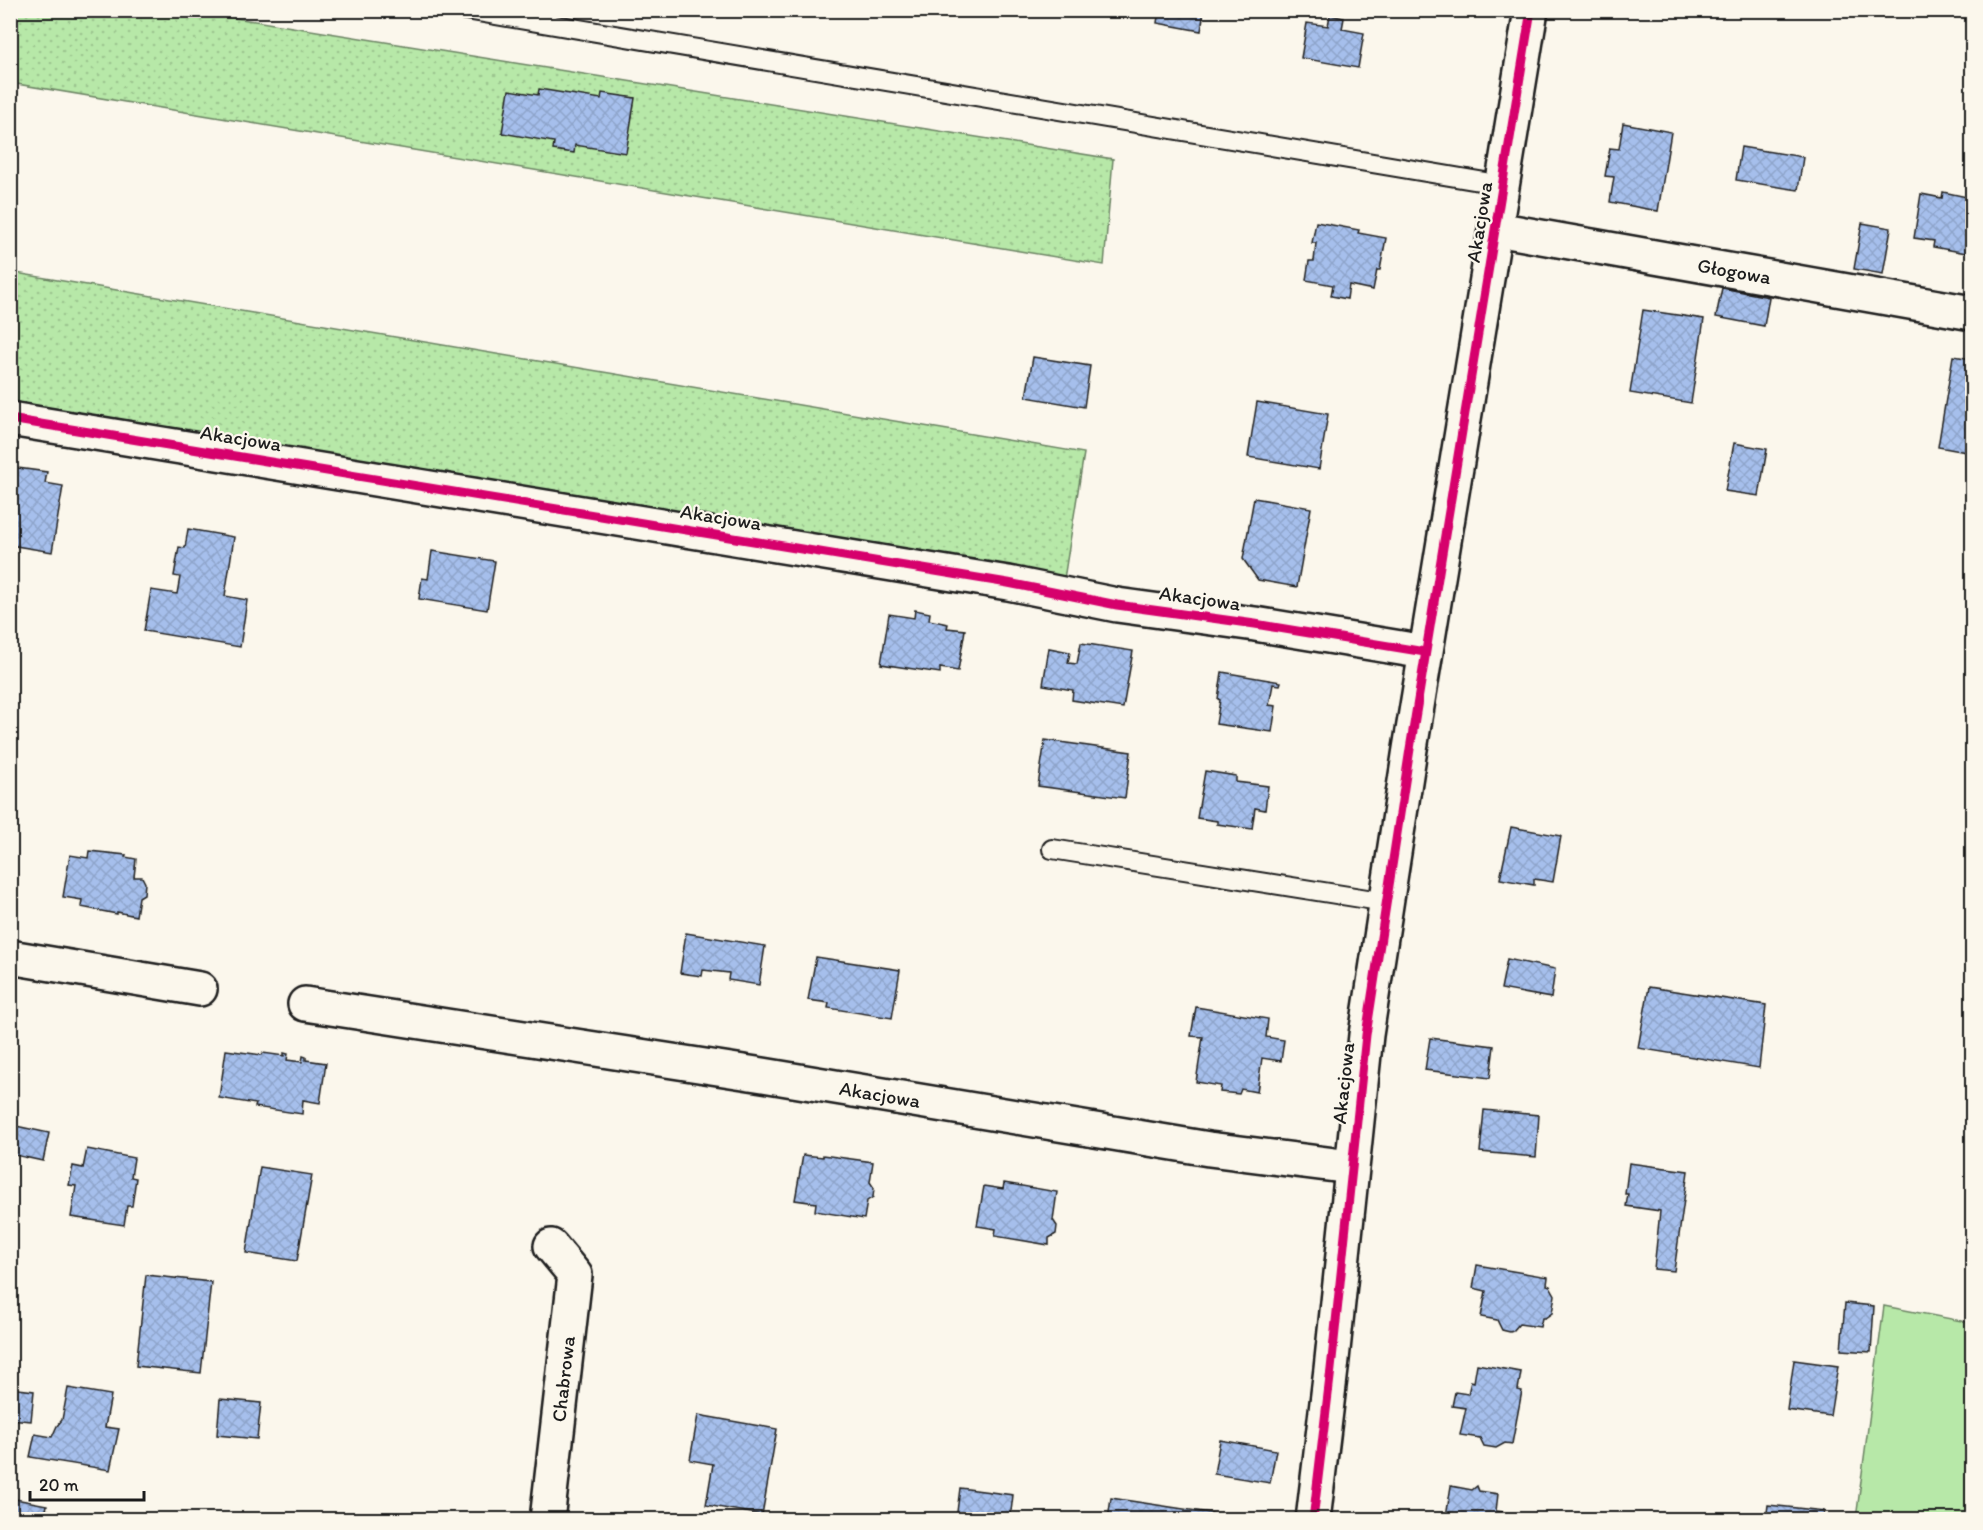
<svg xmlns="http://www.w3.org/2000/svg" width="1983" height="1530" font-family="Itim,sans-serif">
	<defs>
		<pattern id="grass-dots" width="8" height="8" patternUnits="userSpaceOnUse" patternTransform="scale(1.5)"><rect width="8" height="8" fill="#b7e8a8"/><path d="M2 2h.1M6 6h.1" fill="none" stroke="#9dc690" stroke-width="1.8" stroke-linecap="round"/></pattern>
		<pattern id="building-cross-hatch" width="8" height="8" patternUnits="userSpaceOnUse" patternTransform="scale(1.5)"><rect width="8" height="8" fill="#a6bfec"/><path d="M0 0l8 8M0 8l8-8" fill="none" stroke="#8ea4ca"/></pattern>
	</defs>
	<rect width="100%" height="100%" fill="#fbf7ec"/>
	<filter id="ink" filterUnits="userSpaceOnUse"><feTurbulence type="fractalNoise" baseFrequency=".0167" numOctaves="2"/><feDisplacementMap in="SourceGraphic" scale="12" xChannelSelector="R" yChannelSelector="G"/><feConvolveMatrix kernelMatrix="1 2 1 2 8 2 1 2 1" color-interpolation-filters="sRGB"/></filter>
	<g filter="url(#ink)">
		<g fill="url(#grass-dots)" stroke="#6a8262" stroke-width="1.5">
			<polygon points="10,11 192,11 1113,159 1104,265 11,83"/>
			<polygon points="10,272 1084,453 1064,579 11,401"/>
		</g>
		<polygon fill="#b7e8a8" stroke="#6a8262" stroke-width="1.5" points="1884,1306 1972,1323 1972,1519 1856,1519"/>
		<g fill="url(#building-cross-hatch)" stroke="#1c1c1c" stroke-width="1.5">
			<polygon points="1159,10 1204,10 1201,31 1157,23"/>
			<polygon points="1330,15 1344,18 1342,29 1364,33 1358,68 1301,58 1307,23 1328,26"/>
			<polygon points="539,89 601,99 602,93 635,98 626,153 575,145 574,153 553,150 554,142 502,133 509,90 538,95"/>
			<polygon points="1623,123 1671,132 1658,211 1610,202 1614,177 1605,176 1610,148 1619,149"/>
			<polygon points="1741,147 1803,157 1798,190 1736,180"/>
			<polygon points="1943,192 1972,198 1972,254 1933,247 1934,241 1914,238 1921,194 1942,198"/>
			<polygon points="1316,222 1359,230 1358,233 1386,238 1380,270 1377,270 1373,290 1349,285 1347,299 1331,296 1333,285 1306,280 1309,261 1314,261 1316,243 1312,243"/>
			<polygon points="1862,223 1891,228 1883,274 1854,269"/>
			<polygon points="1722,288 1769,297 1764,326 1716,317"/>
			<polygon points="1643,310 1704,319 1691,403 1630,393"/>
			<polygon points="1953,356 1972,359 1972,453 1938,447"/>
			<polygon points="1033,357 1090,366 1084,407 1026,397"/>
			<polygon points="1257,402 1328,414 1319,469 1248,457"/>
			<polygon points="1734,443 1767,449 1759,496 1725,491"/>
			<polygon points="10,467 47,472 45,483 63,486 52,552 10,545"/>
			<polygon points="1254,498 1311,508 1297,587 1258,580 1243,559"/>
			<polygon points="188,529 234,537 225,596 247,600 240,647 144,631 151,590 177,594 180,577 174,576 179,547 185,548"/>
			<polygon points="432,551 495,561 487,610 419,599 422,578 428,579"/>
			<polygon points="915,610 930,613 929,620 948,624 947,628 965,630 958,671 940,668 940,673 881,664 889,614 914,618"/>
			<polygon points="1081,643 1133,651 1123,708 1072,700 1073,690 1043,685 1049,648 1070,652 1068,663 1077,664"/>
			<polygon points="1222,672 1281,682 1280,685 1273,684 1269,705 1276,706 1272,732 1216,724 1220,700 1218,699"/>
			<polygon points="1045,740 1131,752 1125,798 1038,786"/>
			<polygon points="1205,771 1236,776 1236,782 1268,786 1265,810 1255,808 1252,829 1217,824 1217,821 1197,818"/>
			<polygon points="1511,827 1561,836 1553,882 1534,879 1534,885 1500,879"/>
			<polygon points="89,851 126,855 125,857 136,859 134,877 142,877 145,883 144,894 139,897 136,916 117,912 117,914 81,907 82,900 63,897 70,855 88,858"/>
			<polygon points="686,933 765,946 759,985 728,980 729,973 703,970 702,976 680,973"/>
			<polygon points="816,957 900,970 892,1018 828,1008 829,1003 808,1000"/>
			<polygon points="1507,959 1555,969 1551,998 1501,989"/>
			<polygon points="1649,987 1766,1005 1759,1068 1638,1048"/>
			<polygon points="1196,1007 1268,1019 1266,1037 1284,1040 1281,1061 1262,1058 1257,1092 1241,1089 1239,1094 1220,1092 1221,1086 1196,1082 1203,1037 1191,1036"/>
			<polygon points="1430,1038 1494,1046 1490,1078 1425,1070"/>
			<polygon points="226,1050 262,1055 263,1053 284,1056 284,1053 288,1054 287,1060 302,1062 303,1056 306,1057 306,1060 326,1063 320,1103 303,1100 302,1114 255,1107 256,1104 219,1098"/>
			<polygon points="1484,1110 1539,1115 1536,1157 1480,1152"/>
			<polygon points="16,1126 49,1133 43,1161 10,1154"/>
			<polygon points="87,1149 134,1158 131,1177 136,1178 132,1206 127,1206 124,1225 71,1217 76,1186 69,1185 73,1166 83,1168"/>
			<polygon points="803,1155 823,1157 823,1155 873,1162 870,1182 874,1188 873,1197 867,1201 864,1219 815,1211 816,1203 795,1200"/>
			<polygon points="1629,1163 1688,1171 1674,1271 1654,1269 1660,1211 1626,1206 1628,1194 1625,1194"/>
			<polygon points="260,1167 312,1175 297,1261 246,1253"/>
			<polygon points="1004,1183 1057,1192 1053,1220 1057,1226 1056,1234 1049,1238 1049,1245 995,1236 996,1229 977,1226 984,1186 1003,1189"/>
			<polygon points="1477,1265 1548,1277 1547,1285 1550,1286 1555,1295 1552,1313 1545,1318 1542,1318 1540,1327 1519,1324 1513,1331 1510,1332 1502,1330 1497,1320 1481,1317 1486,1291 1473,1288"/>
			<polygon points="146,1275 211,1282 201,1373 136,1366"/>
			<polygon points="1845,1303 1874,1306 1871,1352 1841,1350"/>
			<polygon points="1794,1360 1838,1366 1830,1416 1787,1410"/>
			<polygon points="1477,1364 1521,1372 1518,1390 1522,1391 1512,1444 1505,1443 1496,1448 1484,1446 1480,1438 1460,1435 1466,1408 1452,1406 1455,1392 1468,1394 1471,1381 1474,1382"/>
			<polygon points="10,1388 34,1391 31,1421 10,1419"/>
			<polygon points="68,1388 111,1395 105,1427 119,1429 110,1470 30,1457 35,1434 52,1437 57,1426 62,1420"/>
			<polygon points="220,1399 261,1403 257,1439 217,1435"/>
			<polygon points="698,1415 777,1429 762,1515 706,1505 713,1464 690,1460"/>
			<polygon points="1220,1440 1276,1450 1270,1483 1214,1474"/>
			<polygon points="1451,1486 1472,1490 1477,1486 1479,1491 1498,1494 1496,1511 1503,1512 1503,1520 1448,1520 1448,1517 1446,1517"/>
			<polygon points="960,1488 1013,1495 1010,1520 956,1520"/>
			<polygon points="10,1498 47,1505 46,1510 87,1517 86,1520 10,1520"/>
			<polygon points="1111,1498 1256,1520 1108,1520"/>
			<polygon points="1768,1505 1824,1511 1823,1520 1766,1520"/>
		</g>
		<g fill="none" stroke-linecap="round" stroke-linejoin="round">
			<defs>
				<g id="lane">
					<polyline points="466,10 1503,185"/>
					<polyline points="1052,849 1386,902"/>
				</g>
				<g id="street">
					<path id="s1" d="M1496,229l476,84"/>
					<polyline points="10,419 1008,583 1117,605 1255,624 1425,652"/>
					<polyline points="10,957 200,989"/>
					<path id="s2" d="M305,1004l458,71 446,74 142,18"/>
					<path id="s3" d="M547,1520l28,-245 -24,-29"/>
					<polyline points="1313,1520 1331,1369 1366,1035 1410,749 1531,10"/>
				</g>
			</defs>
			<use href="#lane" stroke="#1c1c1c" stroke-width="22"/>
			<use href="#street" stroke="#1c1c1c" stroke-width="38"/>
			<use href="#lane" stroke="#fbf7ec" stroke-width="18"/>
			<use href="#street" stroke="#fbf7ec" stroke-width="33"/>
			<defs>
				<g id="cycleway">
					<polyline points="10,419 1008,583 1117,605 1255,624 1425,652"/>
					<polyline points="1313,1520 1331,1369 1366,1035 1410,749 1531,10"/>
				</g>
			</defs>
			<use href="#cycleway" stroke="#fbf7ec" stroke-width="13"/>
			<use href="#cycleway" stroke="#d6006c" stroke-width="9"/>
		</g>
	</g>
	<g text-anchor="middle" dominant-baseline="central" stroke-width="4.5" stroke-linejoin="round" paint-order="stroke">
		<g font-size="20" fill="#1c1c1c" stroke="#fbf7ec">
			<text transform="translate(1479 222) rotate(-81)">Akacjowa</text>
			<text stroke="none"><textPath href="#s1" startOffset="242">Głogowa</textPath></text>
			<text transform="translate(241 438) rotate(9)">Akacjowa</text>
			<text transform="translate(721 517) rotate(9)">Akacjowa</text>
			<text transform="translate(1200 598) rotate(8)">Akacjowa</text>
			<text transform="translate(1343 1083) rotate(-84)">Akacjowa</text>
			<text stroke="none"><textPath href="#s2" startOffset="582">Akacjowa</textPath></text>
			<text stroke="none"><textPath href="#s3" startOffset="142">Chabrowa</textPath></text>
		</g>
	</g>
	<rect width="1983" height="1530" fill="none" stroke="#fbf7ec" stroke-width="36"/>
	<rect x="18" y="18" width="1947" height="1494" fill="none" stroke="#1c1c1c" stroke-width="2" filter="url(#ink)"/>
	<path d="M30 1491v9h114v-9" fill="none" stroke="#1c1c1c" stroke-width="3"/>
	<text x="39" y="1491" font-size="18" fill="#1c1c1c" stroke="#fbf7ec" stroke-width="4.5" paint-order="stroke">20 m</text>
</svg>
